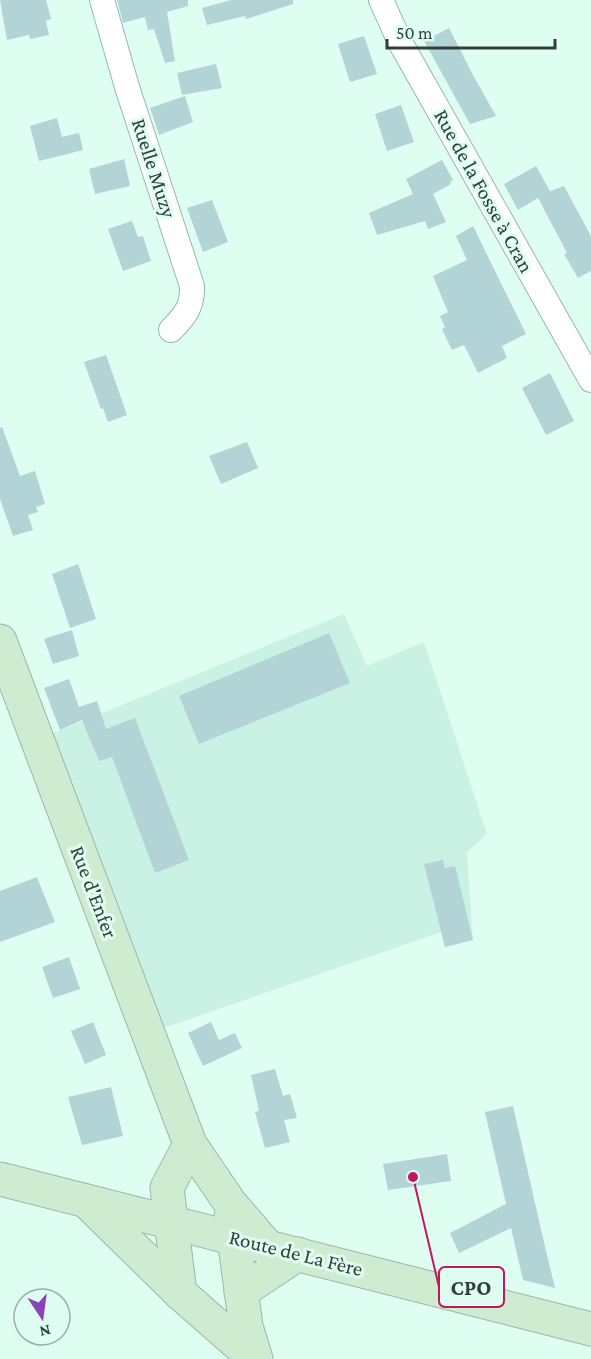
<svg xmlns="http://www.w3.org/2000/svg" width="591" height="1359" font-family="'Crimson Pro',serif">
	<rect width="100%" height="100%" fill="#defef2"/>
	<polygon fill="#caf2e4" points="344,614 367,666 424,642 487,834 467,852 473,940 445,947 441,932 161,1029 51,734"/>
	<g fill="#b2d4d6">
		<polygon points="0,0 46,0 51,19 46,21 49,35 30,39 29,35 7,40"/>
		<polygon points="117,0 188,0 188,6 167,12 175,61 165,63 154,29 148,30 145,17 123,23"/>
		<polygon points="231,0 293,0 293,4 246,19 245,16 207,25 202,8"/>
		<polygon points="449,28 473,75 496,116 470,124 424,41"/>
		<polygon points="364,36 377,74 350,82 338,44"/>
		<polygon points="216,64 222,88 182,95 177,73"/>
		<polygon points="185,96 193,122 159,135 150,108"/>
		<polygon points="401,105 414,142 387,151 375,114"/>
		<polygon points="57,118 62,137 79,133 83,150 39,161 30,126"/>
		<polygon points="124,159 130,186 95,194 89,169"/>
		<polygon points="442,160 453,180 450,182 451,184 433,194 446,222 428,229 425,221 377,235 369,213 413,194 406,179"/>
		<polygon points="536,166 550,191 548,192 564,186 591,236 591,271 578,278 564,254 567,253 538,198 518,210 504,184"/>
		<polygon points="212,200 228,242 203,252 187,208"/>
		<polygon points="132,221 138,237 143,236 151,261 123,271 108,229"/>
		<polygon points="473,226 526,334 502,346 507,358 478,373 464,345 452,350 442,329 445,327 440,316 448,312 433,276 467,260 456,236"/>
		<polygon points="106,355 127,415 108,422 103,408 101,409 84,362"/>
		<polygon points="550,373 574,421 546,435 522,388"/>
		<polygon points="2,427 20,476 35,471 45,504 36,507 38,512 28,515 33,530 13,536 0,499 0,428"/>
		<polygon points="247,442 258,468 221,484 209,456"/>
		<polygon points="78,564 96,619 70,628 52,574"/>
		<polygon points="72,630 79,656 53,664 44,639"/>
		<polygon points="329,633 350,683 199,744 179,696"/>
		<polygon points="69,679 79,707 97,701 106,729 135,718 189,860 155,873 112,757 99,761 82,720 60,730 44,688"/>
		<polygon points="443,860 445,868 455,866 473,940 445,947 424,864"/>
		<polygon points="37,877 55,922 0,942 0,891"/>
		<polygon points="69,957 80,989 53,998 42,967"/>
		<polygon points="93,1022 106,1055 85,1064 71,1031"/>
		<polygon points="211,1022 219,1040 235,1033 242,1048 203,1066 188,1033"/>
		<polygon points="275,1069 283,1096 290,1094 297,1118 284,1120 290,1142 265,1148 255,1112 259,1111 251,1075"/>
		<polygon points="111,1087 123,1136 82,1145 68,1097"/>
		<polygon points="513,1106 542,1234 555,1288 523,1280 511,1228 459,1253 450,1233 506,1204 485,1112"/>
		<polygon points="447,1154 451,1181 388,1190 383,1164"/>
	</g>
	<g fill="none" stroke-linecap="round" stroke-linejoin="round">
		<defs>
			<g id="street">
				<path d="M102,0l25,87 65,199c1,20 -7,30 -21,44"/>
				<polyline points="381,0 400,42 591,380"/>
			</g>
			<g id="secondary">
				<polyline points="0,641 190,1144 230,1203 267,1246"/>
				<polyline points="0,1179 591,1329"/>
				<polyline points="86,1201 180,1293 255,1359"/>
				<polyline points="231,1217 246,1326 256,1359"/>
				<polyline points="241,1292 298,1254"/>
				<polyline points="180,1293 167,1188 190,1144"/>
			</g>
		</defs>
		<use href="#street" stroke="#99b7ac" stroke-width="26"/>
		<use href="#secondary" stroke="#99b7ac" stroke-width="35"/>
		<use href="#street" stroke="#fff" stroke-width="24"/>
		<use href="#secondary" stroke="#d0ecd0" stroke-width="33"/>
	</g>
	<g text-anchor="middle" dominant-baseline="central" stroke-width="6" stroke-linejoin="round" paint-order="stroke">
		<g font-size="21" fill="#323e3a" stroke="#defef2">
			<text transform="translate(154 168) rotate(72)">Ruelle Muzy</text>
			<text transform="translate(484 191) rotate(61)">Rue de la Fosse à Cran</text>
			<text transform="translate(94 892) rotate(69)">Rue d'Enfer</text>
			<text transform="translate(296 1253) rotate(14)">Route de La Fère</text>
		</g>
	</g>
	<path fill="none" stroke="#c2185b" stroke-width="2" d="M413 1177L439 1287"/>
	<circle fill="#c2185b" stroke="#defef2" stroke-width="2" cx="413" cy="1177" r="6"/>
	<rect fill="#defef2" stroke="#c2185b" stroke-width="2" x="439" y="1267" width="65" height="40" rx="6"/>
	<g font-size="22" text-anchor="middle" font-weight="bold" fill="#323e3a">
		<text x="471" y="1295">CPO</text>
	</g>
	<g transform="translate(42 1317) rotate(167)"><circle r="28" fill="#defef2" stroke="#99b1a8" stroke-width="1.5"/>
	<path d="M0-4.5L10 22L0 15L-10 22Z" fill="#8b44b7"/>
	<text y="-9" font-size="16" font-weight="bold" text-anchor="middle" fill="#323e3a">N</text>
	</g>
	<path d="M387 39v9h168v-9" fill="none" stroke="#323e3a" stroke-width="3"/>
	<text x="396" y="39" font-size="18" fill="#323e3a" stroke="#defef2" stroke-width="4.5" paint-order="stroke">50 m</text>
</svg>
